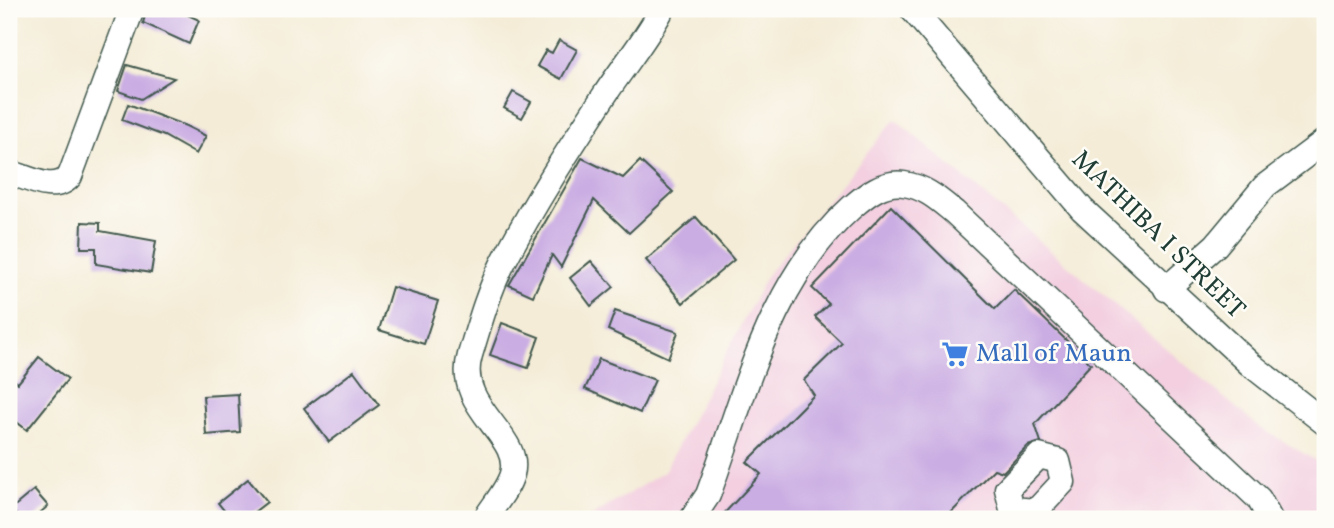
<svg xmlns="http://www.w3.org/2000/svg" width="1334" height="528" font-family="Vollkorn,serif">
	<rect width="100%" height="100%" fill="#fdfcf7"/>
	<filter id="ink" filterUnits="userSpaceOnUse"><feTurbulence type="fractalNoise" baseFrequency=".0143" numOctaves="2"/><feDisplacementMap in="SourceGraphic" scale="14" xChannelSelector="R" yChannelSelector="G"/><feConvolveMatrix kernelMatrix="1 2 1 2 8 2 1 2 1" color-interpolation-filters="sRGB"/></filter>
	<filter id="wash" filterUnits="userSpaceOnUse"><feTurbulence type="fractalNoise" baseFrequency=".00686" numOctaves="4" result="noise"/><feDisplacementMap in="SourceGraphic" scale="28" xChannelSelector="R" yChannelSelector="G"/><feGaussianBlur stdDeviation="1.57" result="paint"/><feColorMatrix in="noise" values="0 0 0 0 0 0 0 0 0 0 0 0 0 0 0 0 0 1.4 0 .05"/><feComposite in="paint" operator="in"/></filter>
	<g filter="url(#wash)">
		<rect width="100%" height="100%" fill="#f4ecd7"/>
		<polygon fill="#f3cfe0" points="895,119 1259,427 1325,466 1325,519 587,519 664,472 767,275"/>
		<g id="blocks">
			<g fill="#caade3">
				<polygon points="147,9 175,9 199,20 189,44 143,23"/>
				<polygon points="559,40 577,50 561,79 537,66 546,50 552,53"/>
				<polygon points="127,65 174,78 141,99 118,91"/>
				<polygon points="513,92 531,102 522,118 504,108"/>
				<polygon points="128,104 186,126 206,136 196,154 164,136 122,120"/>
				<polygon points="582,158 623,178 640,161 673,192 629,233 594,200 561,267 552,255 533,296 509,285"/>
				<polygon points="891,206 995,309 1014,290 1091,364 1035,424 1041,442 1028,446 1003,472 994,469 945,519 719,519 761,474 747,462 814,395 804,380 842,343 815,317 829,304 812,288"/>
				<polygon points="696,217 734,260 683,303 646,260"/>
				<polygon points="82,222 100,223 100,231 156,241 151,273 96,264 96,248 81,248"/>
				<polygon points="591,261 614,287 591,306 570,278"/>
				<polygon points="392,287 438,301 424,344 379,330"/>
				<polygon points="615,311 678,332 668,358 608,330"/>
				<polygon points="502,323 539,337 528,368 490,355"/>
				<polygon points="39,357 68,379 27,430 9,416 9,376 18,383"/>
				<polygon points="599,359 655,380 640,413 585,389"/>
				<polygon points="354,371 379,405 329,442 304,408"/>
				<polygon points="238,394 240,432 206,435 203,396"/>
				<polygon points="248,479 267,502 245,519 231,519 218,503"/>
				<polygon points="34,490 48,506 33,519 20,519 11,509"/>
			</g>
		</g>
	</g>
	<g filter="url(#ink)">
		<use href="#blocks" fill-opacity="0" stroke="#3f574c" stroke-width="2"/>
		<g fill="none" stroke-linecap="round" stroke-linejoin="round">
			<defs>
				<g id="minor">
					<polyline points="912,9 1082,209 1250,364 1325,423"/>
					<path d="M9,172c19,6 46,22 61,4l62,-167"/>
					<polyline points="1166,289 1216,245 1265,186 1325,141"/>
					<polygon points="1039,456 1058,461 1063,482 1036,511 1012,509 1007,489"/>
					<path d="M485,519c8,-13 23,-30 27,-45 11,-39 -58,-66 -42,-119 9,-30 18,-62 32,-90 30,-59 68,-117 104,-172 17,-26 43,-58 56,-84"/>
					<path d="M692,519l16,-24c37,-101 62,-215 144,-288 15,-13 31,-26 52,-23 21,3 34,15 50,28l305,287 11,20"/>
				</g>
			</defs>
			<use href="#minor" stroke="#3f574c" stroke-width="27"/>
			<use href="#minor" stroke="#fff" stroke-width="24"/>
		</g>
	</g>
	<defs>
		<symbol id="supermarket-bare" viewBox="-9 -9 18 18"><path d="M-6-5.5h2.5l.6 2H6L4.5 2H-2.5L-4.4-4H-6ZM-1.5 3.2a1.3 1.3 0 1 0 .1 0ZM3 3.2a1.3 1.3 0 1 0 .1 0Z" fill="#3f7fe0" stroke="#fdfcf7" stroke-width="2.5" paint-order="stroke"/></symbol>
	</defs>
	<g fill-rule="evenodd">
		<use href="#supermarket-bare" x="936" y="335" width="38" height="38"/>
	</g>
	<g text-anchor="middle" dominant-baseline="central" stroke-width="5" stroke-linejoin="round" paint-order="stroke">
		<g font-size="26" fill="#1f3d34" stroke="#fdfcf7">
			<text transform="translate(1158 235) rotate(44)">MATHIBA I STREET</text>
		</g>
		<g font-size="26" fill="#366cbe" stroke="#fdfcf7" text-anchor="start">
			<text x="976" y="354">Mall of Maun</text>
		</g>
	</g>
	<rect width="1334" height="528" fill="none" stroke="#fdfcf7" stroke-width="35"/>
</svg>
